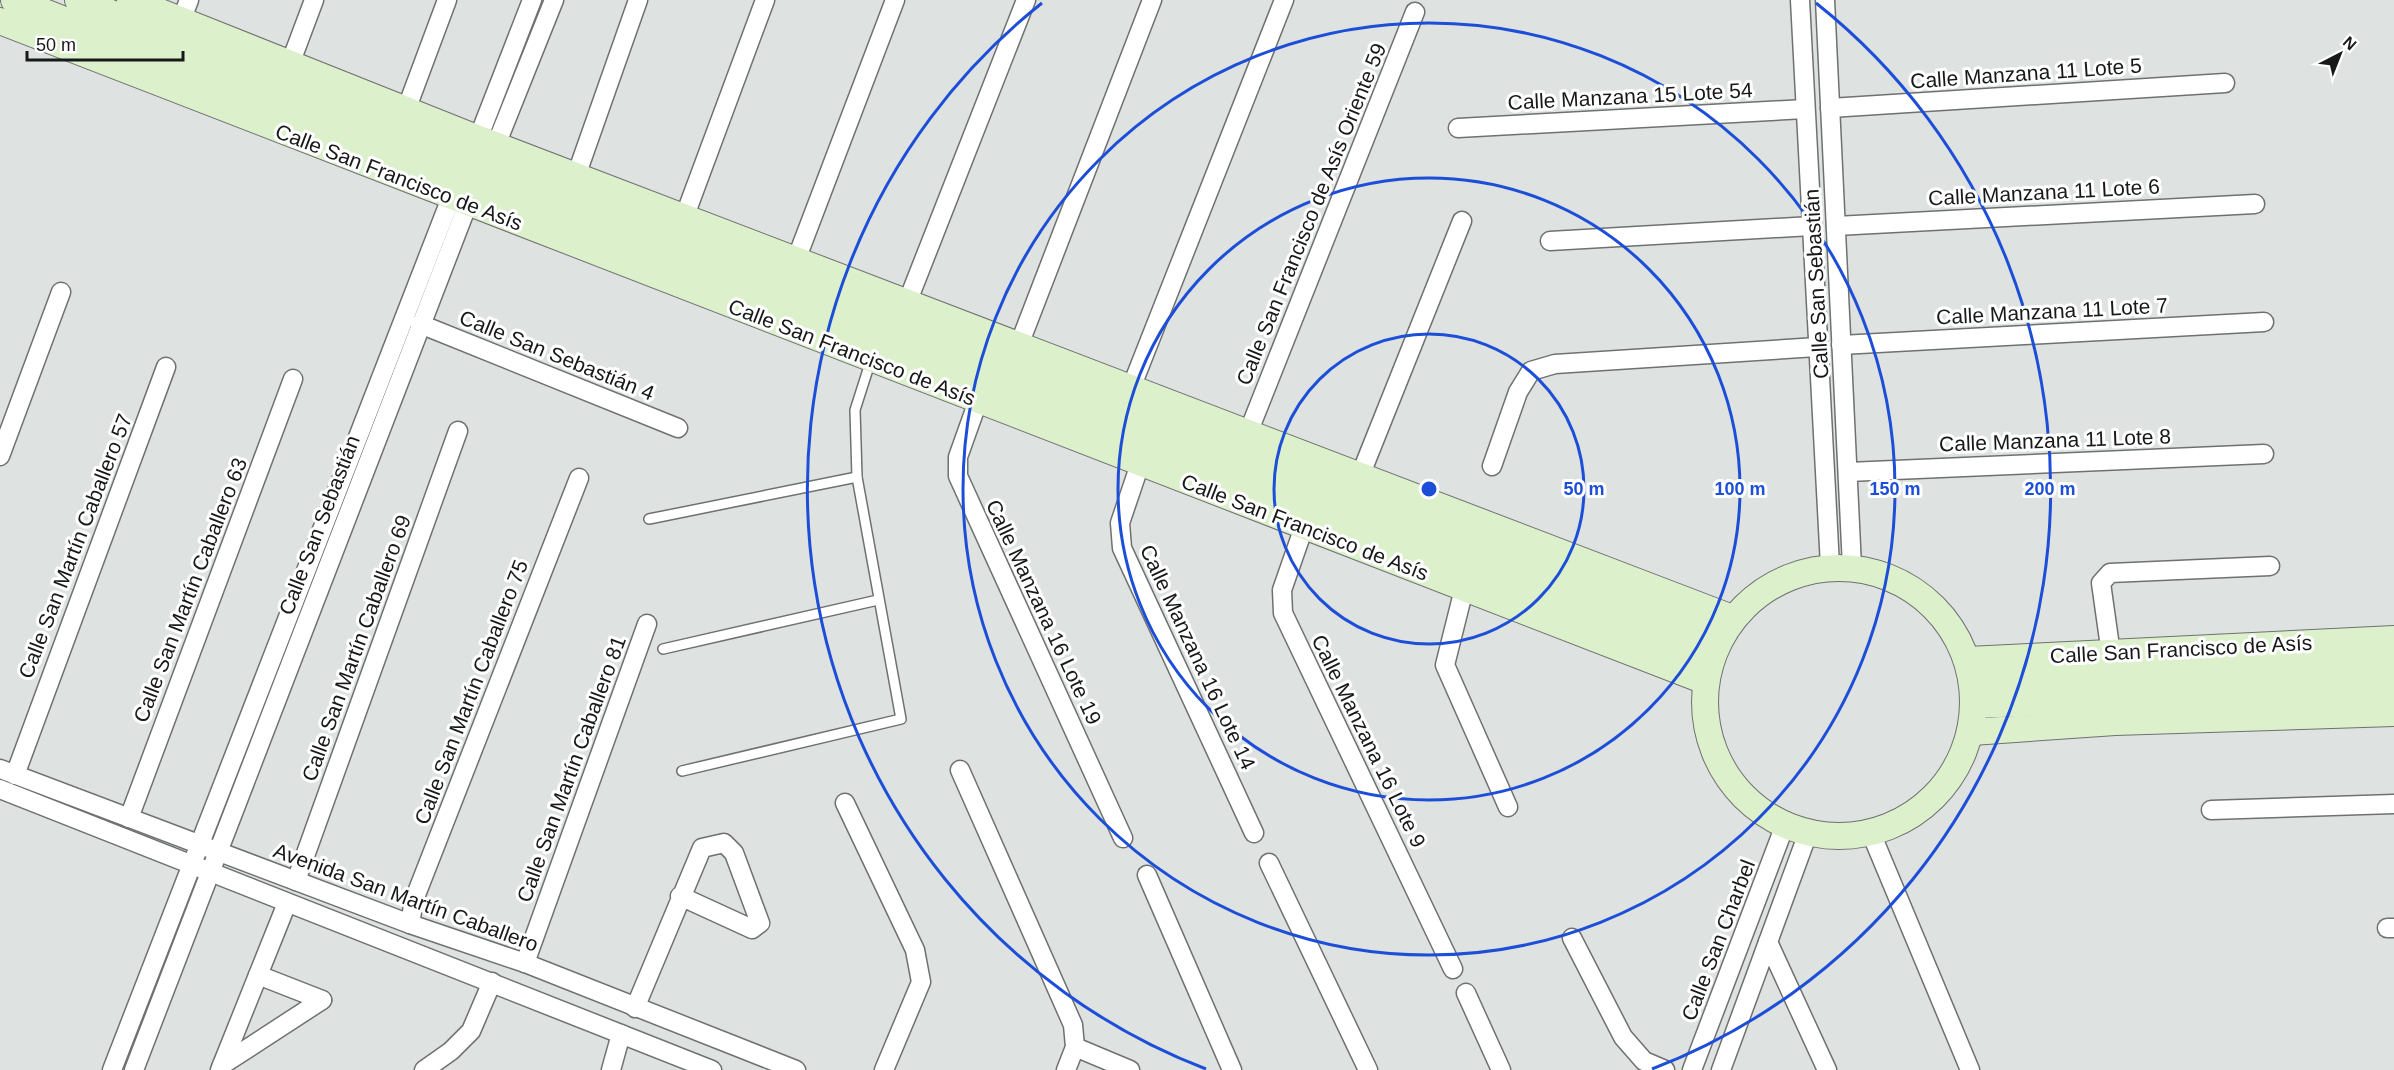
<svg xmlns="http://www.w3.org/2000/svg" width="2394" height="1070" font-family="Arial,sans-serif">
	<rect width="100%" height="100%" fill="#dee2e0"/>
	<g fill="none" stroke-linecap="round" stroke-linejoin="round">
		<defs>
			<g id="lane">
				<polyline points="649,519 857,477"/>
				<polyline points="663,649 878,600"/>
				<polyline points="682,771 901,719 857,477 855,410 871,360"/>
			</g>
			<g id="street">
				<polyline points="1800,0 1830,566"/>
				<polyline points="1825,0 1852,567"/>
				<polyline points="181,21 189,0"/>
				<polyline points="290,64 314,0"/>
				<polyline points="1830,108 2225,83"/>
				<polyline points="406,110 447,0"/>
				<polyline points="1458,128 1805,109"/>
				<polyline points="474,149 532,0"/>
				<polyline points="492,155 554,0"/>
				<polyline points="576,176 638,0"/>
				<polyline points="684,218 765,0"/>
				<polyline points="1836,226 2255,204"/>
				<polyline points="1550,241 1811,226"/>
				<polyline points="796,260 895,0"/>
				<polyline points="907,303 1026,0"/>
				<polyline points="420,324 678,428"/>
				<polyline points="1019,345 1152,0"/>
				<polyline points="1841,345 2264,322"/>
				<polyline points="1131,388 1284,0"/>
				<polyline points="978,401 958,457 958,476 1123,838"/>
				<polyline points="1248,433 1415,12"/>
				<polyline points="0,456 61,292"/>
				<polyline points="1140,464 1120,523 1122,548 1254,833"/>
				<polyline points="1492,466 1518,392 1531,371 1555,364 1817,347"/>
				<polyline points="1848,472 2264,454"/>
				<polyline points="1360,476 1462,221"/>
				<polyline points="1304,527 1282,590 1283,613 1453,969"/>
				<polyline points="1464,589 1445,665 1508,807"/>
				<polyline points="2111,654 2101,583 2110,573 2270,566"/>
				<polyline points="0,769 410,924 525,963 796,1070"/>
				<polyline points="960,770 1073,1025 1075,1047 1066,1070"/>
				<polyline points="15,775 166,367"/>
				<polyline points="0,789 712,1070"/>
				<polyline points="845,803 915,950 921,982 884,1070"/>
				<polyline points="2211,810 2394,804"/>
				<polyline points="129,818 293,379"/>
				<polyline points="1871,833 1970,1070"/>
				<polyline points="1269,863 1368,1070"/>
				<polyline points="1147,875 1232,1070"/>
				<polyline points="296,881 458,431"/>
				<polyline points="410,924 414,900 579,478"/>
				<polyline points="2387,928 2394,928"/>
				<polyline points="1572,938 1623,1037 1644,1061 1665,1070"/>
				<polyline points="1768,942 1827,1070"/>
				<polyline points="525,963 647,624"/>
				<polyline points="258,975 322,1000"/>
				<polyline points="1466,993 1501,1070"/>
				<polyline points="635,1008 702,848 724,843 734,853 760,923 752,929 680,896"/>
				<polyline points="1075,1047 1130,1070"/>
				<polyline points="222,1065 322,1000"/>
				<polyline points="112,1070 456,185"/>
				<polyline points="134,1070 472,193"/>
				<polyline points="220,1070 287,903"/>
				<polyline points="424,1070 451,1051 471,1031 492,982"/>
				<polyline points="611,1070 621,1034"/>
				<polyline points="1692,1070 1785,825"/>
				<polyline points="1721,1070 1808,833"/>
			</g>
			<g id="secondary">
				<polyline points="14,0 460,177 1711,656"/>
				<polyline points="78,0 471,156 1721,635"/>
				<polyline points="130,0 479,139 1732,618"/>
				<polyline points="0,21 1705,681"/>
				<circle cx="1839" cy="702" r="134"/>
				<polyline points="1968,660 2394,639"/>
				<polyline points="1973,683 2394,663"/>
				<polyline points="1975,705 2394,688"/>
				<polyline points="1972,732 2115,722 2394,713"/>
			</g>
		</defs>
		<use href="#lane" stroke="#6e7170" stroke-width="12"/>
		<use href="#street" stroke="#6e7170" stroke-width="21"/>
		<use href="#secondary" stroke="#6e7170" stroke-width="28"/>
		<use href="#lane" stroke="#fff" stroke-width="9"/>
		<use href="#street" stroke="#fff" stroke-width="18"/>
		<use href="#secondary" stroke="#ddf0cc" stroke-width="26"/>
	</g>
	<g fill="none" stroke="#1d4ed8" stroke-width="3">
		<circle cx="1429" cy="489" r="155"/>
		<circle cx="1429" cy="489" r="311"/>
		<circle cx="1429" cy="489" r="466"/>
		<path d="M1206 1069A621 621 0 0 1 1042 3M1816 3A621 621 0 0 1 1652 1069"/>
	</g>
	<g text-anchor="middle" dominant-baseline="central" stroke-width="6" stroke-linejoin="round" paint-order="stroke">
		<g font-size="21" fill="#171918" stroke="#fff">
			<text transform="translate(2026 73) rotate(-4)">Calle Manzana 11 Lote 5</text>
			<text transform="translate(1630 96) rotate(-3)">Calle Manzana 15 Lote 54</text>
			<text transform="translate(399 177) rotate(21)">Calle San Francisco de Asís</text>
			<text transform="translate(2044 192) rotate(-3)">Calle Manzana 11 Lote 6</text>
			<text transform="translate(1311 214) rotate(-68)">Calle San Francisco de Asís Oriente 59</text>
			<text transform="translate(1816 284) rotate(-93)">Calle San Sebastián</text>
			<text transform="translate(2052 311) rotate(-3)">Calle Manzana 11 Lote 7</text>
			<text transform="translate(852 352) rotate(21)">Calle San Francisco de Asís</text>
			<text transform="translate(557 355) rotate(22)">Calle San Sebastián 4</text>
			<text transform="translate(2055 440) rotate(-2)">Calle Manzana 11 Lote 8</text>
			<text transform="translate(319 525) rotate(-69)">Calle San Sebastián</text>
			<text transform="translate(1305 527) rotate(21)">Calle San Francisco de Asís</text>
			<text transform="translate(75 546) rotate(-69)">Calle San Martín Caballero 57</text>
			<text transform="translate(190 590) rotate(-69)">Calle San Martín Caballero 63</text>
			<text transform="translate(1044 612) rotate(65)">Calle Manzana 16 Lote 19</text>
			<text transform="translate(356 648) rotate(-70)">Calle San Martín Caballero 69</text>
			<text transform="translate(2181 649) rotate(-3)">Calle San Francisco de Asís</text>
			<text transform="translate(1198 657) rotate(65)">Calle Manzana 16 Lote 14</text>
			<text transform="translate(471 692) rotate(-69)">Calle San Martín Caballero 75</text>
			<text transform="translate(1369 741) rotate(64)">Calle Manzana 16 Lote 9</text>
			<text transform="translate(571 769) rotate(-70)">Calle San Martín Caballero 81</text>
			<text transform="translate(406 897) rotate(20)">Avenida San Martín Caballero</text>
			<text transform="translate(1718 940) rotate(-69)">Calle San Charbel</text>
		</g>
	</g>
	<circle cx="1429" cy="489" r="9" fill="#1d4ed8" stroke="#fff" stroke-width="3"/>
	<g font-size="18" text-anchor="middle" font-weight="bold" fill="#1d4ed8" stroke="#fff" stroke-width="6" stroke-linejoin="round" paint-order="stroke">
		<text x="1584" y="495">50 m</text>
		<text x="1740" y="495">100 m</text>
		<text x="1895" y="495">150 m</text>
		<text x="2050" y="495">200 m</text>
	</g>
	<g transform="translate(2340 54) rotate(42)" stroke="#ffffff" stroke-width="4.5" paint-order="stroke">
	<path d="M0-4.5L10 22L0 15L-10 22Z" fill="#171918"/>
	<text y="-9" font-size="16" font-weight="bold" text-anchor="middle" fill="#171918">N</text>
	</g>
	<path d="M27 51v9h156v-9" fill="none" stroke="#171918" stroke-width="3"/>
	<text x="36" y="51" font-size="18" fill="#171918" stroke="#ffffff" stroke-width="4.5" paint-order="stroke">50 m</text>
</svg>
